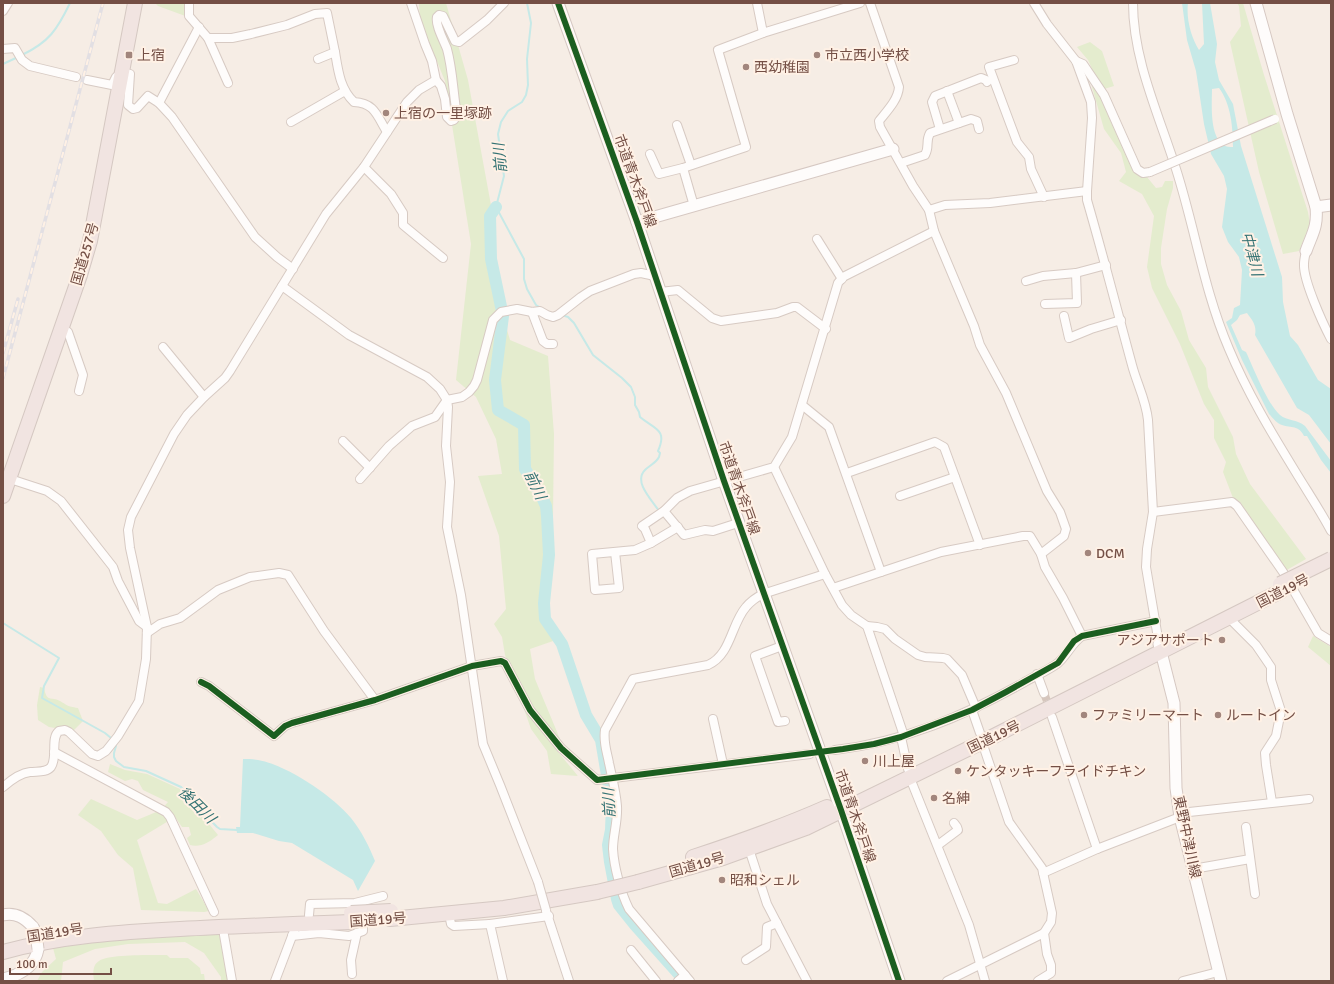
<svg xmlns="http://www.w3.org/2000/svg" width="1334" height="984" font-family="Signika,'Noto Sans JP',sans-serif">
	<rect width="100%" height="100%" fill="#f6ede5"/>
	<g fill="#e4ecce">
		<polygon points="155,3 188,3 188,17 158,6"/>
		<polygon points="419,3 446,3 468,80 495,227 492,279 510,340 548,356 554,434 553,517 541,621 556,640 530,649 535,679 560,739 553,746 578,776 551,774 547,751 531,729 505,655 502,637 494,624 506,609 499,536 478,476 502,474 496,439 476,397 456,380 471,244 445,81 420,20"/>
		<polygon points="1237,3 1243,3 1264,75 1308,212 1310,224 1299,251 1283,254 1259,172 1230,42 1241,26 1239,6"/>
		<polygon points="1090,42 1102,51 1114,86 1104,89 1136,171 1140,176 1147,177 1156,188 1162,187 1165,181 1173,181 1173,188 1167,209 1161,248 1161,264 1167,285 1181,311 1189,340 1206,368 1208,387 1233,437 1236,454 1250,484 1306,559 1285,571 1240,502 1233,498 1223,472 1226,462 1214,438 1214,420 1204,404 1180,344 1152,288 1147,267 1154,216 1142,194 1119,181 1126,172 1121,153 1104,129 1092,87 1097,80 1088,60 1077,47"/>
		<polygon points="1313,636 1331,647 1331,666 1308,647"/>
		<path d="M40,687l4,1c3,15 7,8 16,13 9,5 6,5 18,7l5,13 -10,10 -10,-4 -8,1 -6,-1 -11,-7 -1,-15z"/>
		<path d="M110,764l15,6 22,4 33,15 38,46c-8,7 -18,13 -28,10l-3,-7 4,-3 -2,-8h-7l-7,-10 -38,23 21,63 9,1 29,-15 13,22 -5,1 -63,-2 -8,-42 -15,-13 -17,-24 -23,-16 13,-16 46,21 24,-10 7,-8 -25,-12 -5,-9 -6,-2 -7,2 -17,-9z"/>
		<polygon points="219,934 229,981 221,981 221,977 204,953 185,942 128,944 95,949 63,962 61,981 37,981 42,972 56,959 53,948 124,939"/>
		<path d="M167,955l3,3h18l12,10 1,6h3l1,7h-111c-1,-7 -2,-16 5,-20 8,-7 55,-6 68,-6z"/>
	</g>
	<g fill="#c6e9e7" fill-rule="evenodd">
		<path d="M1182,3h6c-2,16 3,34 11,47l5,-6 -2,-41h8l7,41 -2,18 4,18 14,24 8,42 41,131 1,25 7,34 8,9 20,35 13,9v55l-22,-29 -12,-7 -42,-73c2,-10 -3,-15 -8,-22l-7,2 -3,5 -6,5 11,25 4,2c7,15 22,53 34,63 7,6 17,4 25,11l26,35v12l-10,-13 -14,-24h-3c-5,-11 -13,-8 -22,-11 -6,-2 -9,-7 -13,-11l-27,-54 -16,-38 6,-4 2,-10 6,-3 2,-35 -3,-13 -11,-15 -6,-15 5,-38 -3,-13 -13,-22 -7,-30 -8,-53 -9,-31zM1219,88c12,16 14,40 14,59 -3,0 -7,0 -9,-2 -15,-8 -12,-42 -12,-56z"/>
		<path d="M243,759c5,0 10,0 15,1 29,5 75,36 93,58 11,14 18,28 24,43l-17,30 -5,-11 -61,-37 -13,-2 -26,-8h-16l-1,-6h4z"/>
	</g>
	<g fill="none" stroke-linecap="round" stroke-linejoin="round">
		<g stroke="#c6e9e7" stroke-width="2">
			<polyline points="527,3 531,23 527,59 528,85 526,95 522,102 508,111 501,122 498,134 504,176 496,207 524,259 524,279 527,289 536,305 541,308"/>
			<path d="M22,55c27,-13 35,-25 48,-52"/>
			<polyline points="3,64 18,57"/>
			<path d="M562,315l6,2 6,6 19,32 29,23 9,9 4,10v8l4,7 1,5c14,12 28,12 18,34l2,2 -1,4c-3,6 -9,8 -14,13 -12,12 7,30 14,41"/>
			<polyline points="3,623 59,658 44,686 42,698 105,733 111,738"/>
			<polyline points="116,746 114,753 114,757 116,761 124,767 146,771 181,787 194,803 217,827 220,829 237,830"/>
		</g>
		<polyline stroke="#c6e9e7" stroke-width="12" points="496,207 490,216 491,259 503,316 495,380 498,410 524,425 525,469 540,493 546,506 547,516 549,555 544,603 545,619 562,644 586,715 601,740 612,805 611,830 608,845 610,862 617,899 619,905 635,925 685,981"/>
		<g stroke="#d6c6bd" stroke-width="8" stroke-dasharray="8 4" stroke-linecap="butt">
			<polyline points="1044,693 1051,712"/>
			<polyline points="816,753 835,750"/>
		</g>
		<defs>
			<g id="street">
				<polyline points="189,3 189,16 208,38 232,38 251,34 287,25 315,14 327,13 335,52"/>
				<path d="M411,3l14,41 7,17 4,19 5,6 4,13 2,18 4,4 3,-1 3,-5c-4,-22 -4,-44 -10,-66 -3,-8 -12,-24 -10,-32l2,-2 4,1 12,25 4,1 28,-22 17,-17"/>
				<polyline points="757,3 763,33 860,3"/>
				<path d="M870,3l29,84c-1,13 -12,24 -20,34l1,6 33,59 16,24 5,21 40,95 6,19 26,48 41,98 13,21 6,17 -2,7 -23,18"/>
				<path d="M1034,3l13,21 29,37 15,41 1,16 -5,73v9c16,55 30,110 45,165 5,19 14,35 16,55l5,92 -6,37 -1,18 13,77"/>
				<path d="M1133,3c0,57 26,112 43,166 19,59 28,122 53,180 18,43 42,83 66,122 12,20 25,39 36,60"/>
				<polyline points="3,11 8,3"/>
				<polyline points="208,38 228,83"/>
				<polyline points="3,49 15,48 22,60 30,66 76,77"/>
				<path d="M318,59l17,-7c3,18 5,37 19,50 21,1 23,14 33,30"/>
				<polyline points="1014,60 989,67 1017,142 1029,157 1031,169 1044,197"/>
				<polyline points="1076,61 1083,64 1104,95 1137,169 1143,173 1150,172"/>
				<polyline points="87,80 112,85 116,77 122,72 130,74 128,105 133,109 137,108 148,96 159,103 172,117 255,237 277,257 293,269"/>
				<polyline points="947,91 959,123"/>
				<polyline points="159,103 199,27"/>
				<polyline points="291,122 345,91"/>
				<polyline points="677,125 691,165"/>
				<polyline points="940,129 932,102 935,96 981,78 986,80 987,82"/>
				<polyline points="650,154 659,174 683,168 746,147 718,50 763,33"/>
				<path d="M901,163l24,-8c5,-9 0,-13 5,-22l41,-14 6,2 2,8"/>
				<polyline points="364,167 391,194 403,213 403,225 443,258"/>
				<polyline points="683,168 694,206"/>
				<polyline points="929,210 945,205 990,203 1087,191"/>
				<polyline points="817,239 842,279"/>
				<path d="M1306,251c-1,5 -2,9 -2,13 -1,16 19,60 27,75"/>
				<polyline points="1026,281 1043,276 1076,273 1106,265"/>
				<polyline points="282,286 349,335 427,377 440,389 447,400 448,407 446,446 450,482 447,527 461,595 483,744 500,785 538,882"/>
				<polyline points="660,292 678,290 712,318 721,321 777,313 793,307 797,307 826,329"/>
				<polyline points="1045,304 1077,303 1076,273"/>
				<polyline points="532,312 543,341 547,344 553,344"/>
				<polyline points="1064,316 1069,338 1091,329 1121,320"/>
				<polyline points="62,327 68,332 83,375 79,391"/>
				<polyline points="163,347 204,397"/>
				<polyline points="802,405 829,427 881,572"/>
				<polyline points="343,441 370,468"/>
				<polyline points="774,467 825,574 842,605 851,615 867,626 904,736"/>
				<polyline points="847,473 935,442 944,447 980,545"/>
				<polyline points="7,478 47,491 61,501 113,567 118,581 139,621 147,627"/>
				<polyline points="360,479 389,446 412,426 435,417 447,400 462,397 469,392 474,386 477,380 493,320 501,312 517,309 532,312 540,311 547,315 553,317 558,315 581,297 590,291 634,274 641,273 655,276"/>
				<polyline points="900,496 955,477"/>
				<polyline points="664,511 684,535 705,530 713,531 738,523"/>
				<polyline points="1153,512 1232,502 1237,506 1283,572 1318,633 1331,641"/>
				<polyline points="651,543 645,529 642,526 664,511 677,498 690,491 774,467 792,437 838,283 843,277 934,231"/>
				<polyline points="615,552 619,588 595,590 592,554 635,550 651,543 678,527"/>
				<polyline points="833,588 941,552 1023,536 1030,536 1041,554 1045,567 1063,598 1082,636"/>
				<polyline points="1229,618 1256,645 1271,667 1271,680 1281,711 1276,736 1265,753 1266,765 1272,802"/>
				<polyline points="867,626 877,627 885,629 895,639 918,655 925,657 943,658 947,659 962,675 976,708"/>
				<polyline points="147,633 160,624 180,618 218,590 250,577 279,573 288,575 324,631 375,700"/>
				<polyline points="782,646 755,656 778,722 785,721"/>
				<polyline points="1037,674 1044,693"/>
				<polyline points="201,682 209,686 274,736 285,726 292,723 375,700 472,666 501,661 505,663 530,710 561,748 597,780 810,754"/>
				<polyline points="972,710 980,733"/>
				<polyline points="1052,717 1097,849"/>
				<polyline points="713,719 723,764"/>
				<polyline points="901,737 908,769"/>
				<path d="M835,750c68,-8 129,-34 188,-67 10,-6 26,-13 35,-20 9,-8 14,-20 24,-27l74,-15"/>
				<polyline points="54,752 166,812 170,817 214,912"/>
				<polyline points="910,778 969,925 985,981"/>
				<path d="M3,787c8,-7 17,-14 27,-15 7,-1 16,1 21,-5 7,-10 -1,-29 8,-36l6,-1 4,2 23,22 6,2 8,-5 12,-15 21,-35 7,-42 1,-32 -17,-79 -2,-18 3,-13 43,-83 13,-19 17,-18 21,-19 5,-7 96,-157 38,-47 43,-65 12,-12 17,-10"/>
				<polyline points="1180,813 1309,799"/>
				<polyline points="1246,827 1255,894"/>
				<polyline points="938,845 958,830 957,827 954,823"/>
				<polyline points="749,849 767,904 807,981"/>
				<polyline points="1193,869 1250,859"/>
				<polyline points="1043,873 1097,849 1180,817"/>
				<polyline points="546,911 569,981"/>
				<polyline points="449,914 451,924 454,926 490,924"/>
				<polyline points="309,915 310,904 355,903 383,896"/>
				<polyline points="224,935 232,981"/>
				<polyline points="292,936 319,933 349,936 363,931 362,902"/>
				<polyline points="631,950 656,981"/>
				<polyline points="746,960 766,947 767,927 777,923"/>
				<polyline points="352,974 351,960 357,933"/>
				<polyline points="275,981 294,931"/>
				<polyline points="503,981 490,924 549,916"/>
				<polyline points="678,981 685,975"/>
				<path d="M690,981l-61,-72c-8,-16 -15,-42 -16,-60 0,-14 5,-28 4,-43 -1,-14 -5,-29 -8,-43 -2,-11 -6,-21 -4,-33l28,-51 75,-14c23,-10 23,-41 38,-58 5,-6 11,-10 17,-13l62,-20"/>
				<polyline points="947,981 1044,933 1051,922 1052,913 1042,868 1009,822 982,742"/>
				<polyline points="1038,981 1051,973 1051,965 1047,954 1044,933"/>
				<polyline points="1183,981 1218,972"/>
			</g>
			<g id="secondary">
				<polyline points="558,3 637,222 724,481 841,810 899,981"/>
				<path d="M1256,3l31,111 29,93c2,20 -4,27 -10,44"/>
				<polyline points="1316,207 1331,205"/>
				<polyline points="637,222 893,149"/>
				<polyline points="1159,644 1174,703 1176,788 1180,817 1221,981"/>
				<path d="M3,915c13,-3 22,3 30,12"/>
				<path d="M3,979c17,-4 32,-12 35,-30"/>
			</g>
			<g id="highway">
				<polyline points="3,496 80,275 90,241 135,3"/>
				<path d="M693,857c46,-15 91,-31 134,-50"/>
				<polyline points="638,882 723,858 806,828 982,742 1281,591"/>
				<polyline points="390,919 504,908 597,892"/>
				<path d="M3,952c58,-16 118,-20 177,-23 57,-3 114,-5 171,-7"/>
			</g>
		</defs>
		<use href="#street" stroke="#d7cac3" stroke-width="10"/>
		<use href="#secondary" stroke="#d6c8c2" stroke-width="13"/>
		<use href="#highway" stroke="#d5c8c2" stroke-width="16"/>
		<use href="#street" stroke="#fefcfb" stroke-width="8"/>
		<use href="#secondary" stroke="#fefcfb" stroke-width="11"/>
		<use href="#highway" stroke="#f1e4e1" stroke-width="14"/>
		<defs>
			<g id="rail">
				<polyline points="3,353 18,299"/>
				<polyline points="3,378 103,3"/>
			</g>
		</defs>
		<use href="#rail" stroke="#e2dfe3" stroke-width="3.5"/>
		<use href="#rail" stroke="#fff1e5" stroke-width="2" stroke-dasharray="6" stroke-linecap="butt"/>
		<defs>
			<g id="street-bridge">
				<polyline points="1150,172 1275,119"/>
				<polyline points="538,882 546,910"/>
			</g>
			<polyline id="secondary-bridge" points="33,927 36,933 38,949"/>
			<g id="highway-bridge">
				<polyline points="1280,584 1331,559"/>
				<polyline points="597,892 638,882"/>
				<polyline points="351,913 391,911"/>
			</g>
		</defs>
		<use href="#street-bridge" stroke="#d7cac3" stroke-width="10" stroke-linecap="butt"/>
		<use href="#secondary-bridge" stroke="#d6c8c2" stroke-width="13" stroke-linecap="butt"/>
		<use href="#highway-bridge" stroke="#d5c8c2" stroke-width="16" stroke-linecap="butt"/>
		<use href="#street-bridge" stroke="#fefcfb" stroke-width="8"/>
		<use href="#secondary-bridge" stroke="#fefcfb" stroke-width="11"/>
		<use href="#highway-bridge" stroke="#f1e4e1" stroke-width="14"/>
		<defs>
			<g id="cycleway">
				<polyline points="558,3 637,222 724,481 841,810 899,981"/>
				<polyline points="201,682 209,686 274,736 285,726 292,723 375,700 472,666 501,661 505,663 530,710 561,748 597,780 843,749 874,744 901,737 972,710 1006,692 1058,663 1074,641 1082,636 1156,621"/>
			</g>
		</defs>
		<use href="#cycleway" stroke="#fff1e5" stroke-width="8"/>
		<use href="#cycleway" stroke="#1b5e20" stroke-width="6"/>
	</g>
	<g fill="#a2867d" stroke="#fff1e5" stroke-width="1.5">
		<rect x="125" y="51" width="8" height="8" rx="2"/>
		<circle cx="817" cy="55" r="4"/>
		<circle cx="746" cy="67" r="4"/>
		<circle cx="386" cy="113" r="4"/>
		<circle cx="1088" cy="553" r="4"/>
		<circle cx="1222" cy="640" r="4"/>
		<circle cx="1084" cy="715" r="4"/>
		<circle cx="1218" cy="715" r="4"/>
		<circle cx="865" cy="761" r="4"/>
		<circle cx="958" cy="771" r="4"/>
		<circle cx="934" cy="798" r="4"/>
		<circle cx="722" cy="880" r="4"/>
	</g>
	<g text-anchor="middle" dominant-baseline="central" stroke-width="4" stroke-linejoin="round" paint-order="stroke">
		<g font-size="14" fill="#744f45" stroke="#fff1e5" text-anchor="start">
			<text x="137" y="55">上宿</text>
			<text x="825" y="55">市立西小学校</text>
			<text x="754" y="67">西幼稚園</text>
			<text x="394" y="113">上宿の一里塚跡</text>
			<text x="1096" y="553">DCM</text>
			<text x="1214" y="640" text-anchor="end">アジアサポート</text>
			<text x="1092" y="715">ファミリーマート</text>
			<text x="1226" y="715">ルートイン</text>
			<text x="873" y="761">川上屋</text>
			<text x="966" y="771">ケンタッキーフライドチキン</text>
			<text x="942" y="798">名紳</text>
			<text x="730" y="880">昭和シェル</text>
		</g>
		<g font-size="14" fill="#744f45" stroke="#fff1e5">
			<text transform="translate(635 181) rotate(70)">市道青木斧戸線</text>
			<text transform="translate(85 254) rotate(-74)">国道257号</text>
			<text transform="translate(739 488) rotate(71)">市道青木斧戸線</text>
			<text transform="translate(1283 591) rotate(-27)">国道19号</text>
			<text transform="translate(994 737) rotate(-26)">国道19号</text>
			<text transform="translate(855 816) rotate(71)">市道青木斧戸線</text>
			<text transform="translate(1187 837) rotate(78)">東野中津川線</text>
			<text transform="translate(697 865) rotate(-16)">国道19号</text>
			<text transform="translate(378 920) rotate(-4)">国道19号</text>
			<text transform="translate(55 933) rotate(-9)">国道19号</text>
		</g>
		<g font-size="15" font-style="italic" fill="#357374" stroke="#fff1e5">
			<text transform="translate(500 158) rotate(-96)">前川</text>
			<text transform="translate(1252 254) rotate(75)">中津川</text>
			<text transform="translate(535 485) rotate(64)">前川</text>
			<text transform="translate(609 803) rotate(-93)">前川</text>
			<text transform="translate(197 805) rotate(45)">後田川</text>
		</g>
	</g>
	<rect width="1334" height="984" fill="none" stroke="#744f45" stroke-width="8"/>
	<path d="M10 968v6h101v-6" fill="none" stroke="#744f45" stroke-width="2"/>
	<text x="16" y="968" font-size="12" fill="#744f45" stroke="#fff1e5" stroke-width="3" paint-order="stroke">100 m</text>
</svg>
